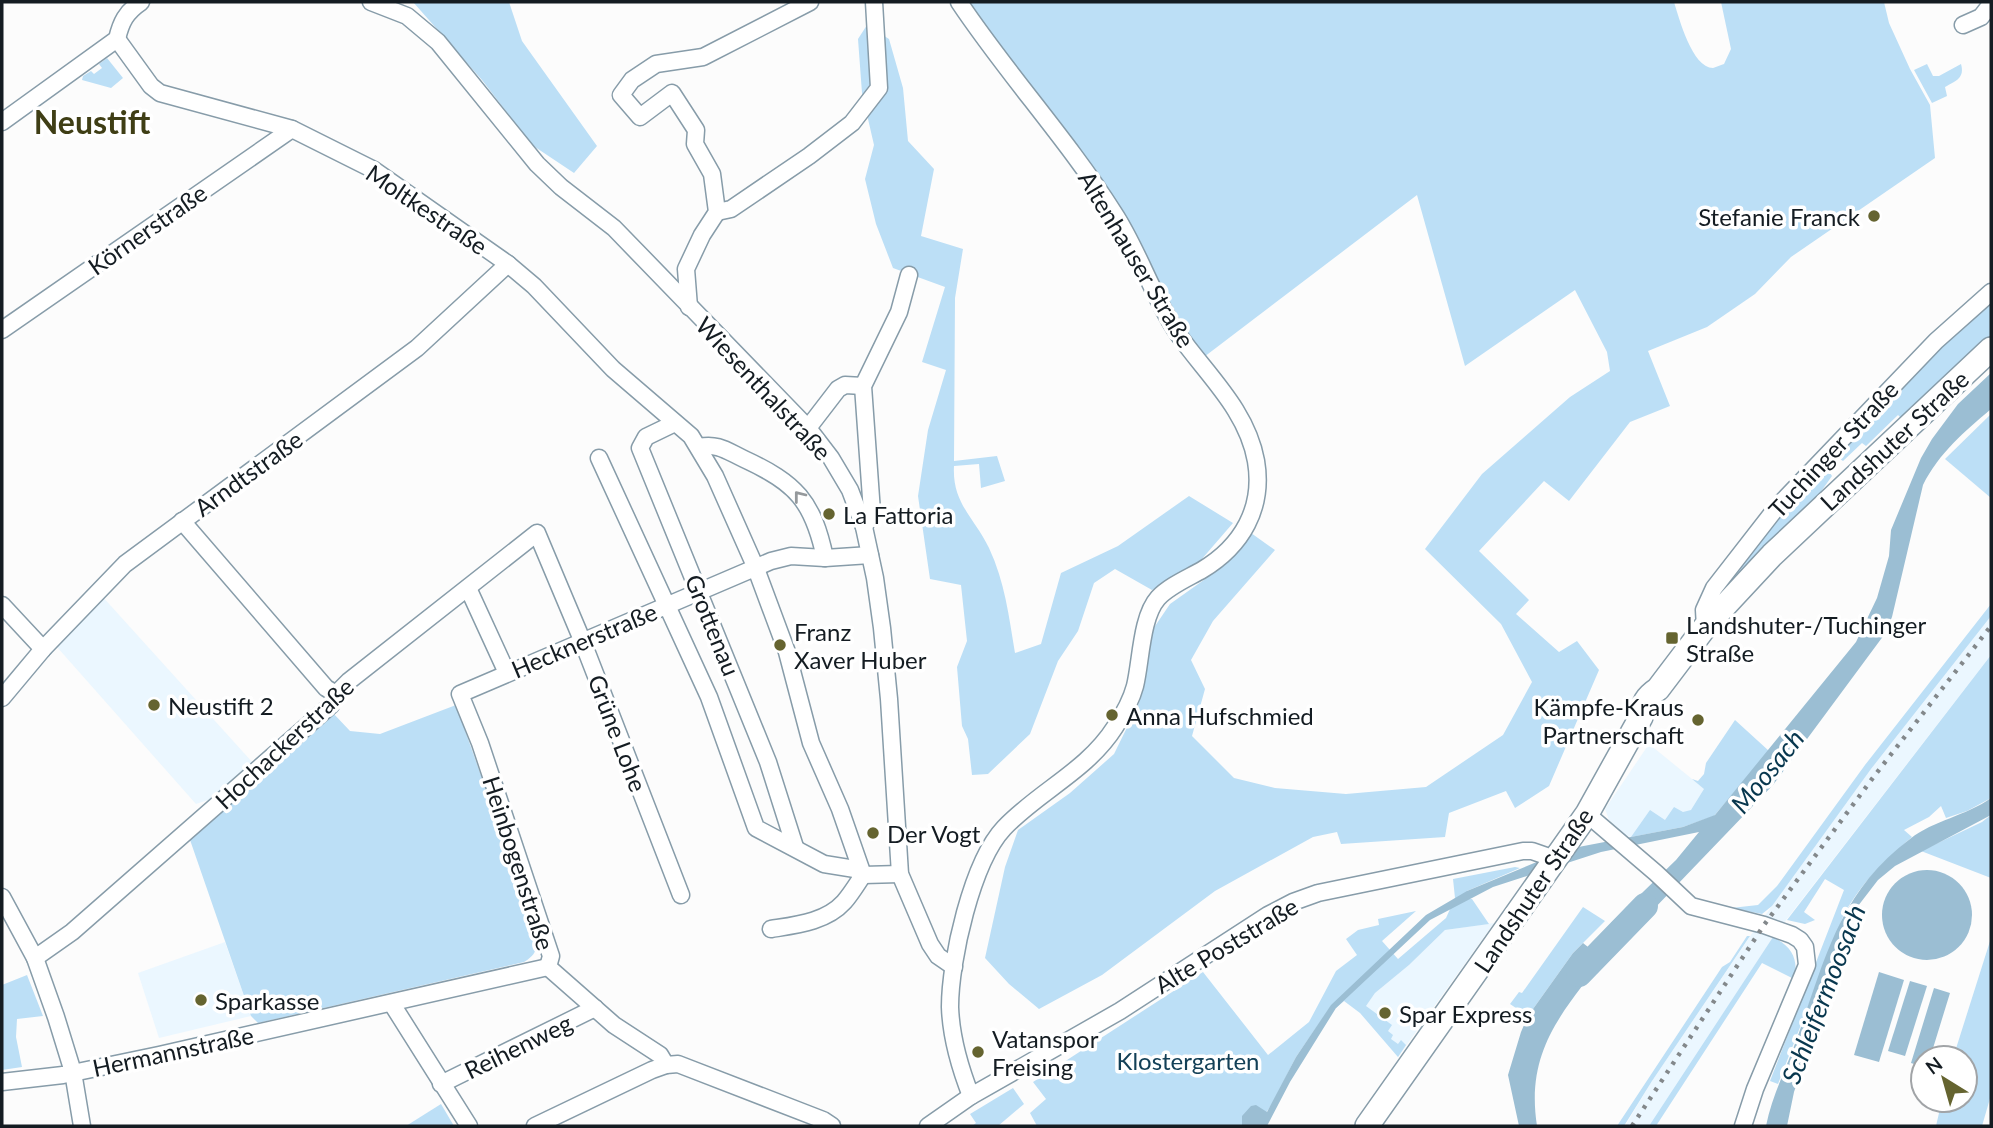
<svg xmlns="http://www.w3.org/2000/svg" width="1993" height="1128" font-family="Lato,sans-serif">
	<rect width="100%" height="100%" fill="#fcfcfc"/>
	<g fill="#ebf7ff">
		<polygon points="101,595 253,763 211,799 196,804 57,647"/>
		<polygon points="1991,616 1991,655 1773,937 1649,1126 1625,1126 1652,1081 1753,932 1871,769"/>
		<polygon points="1649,744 1724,805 1658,832 1631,837 1625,835 1609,820 1605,809"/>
		<polygon points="1494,923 1428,1015 1398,1057 1361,1013 1375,993 1409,965 1445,930"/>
		<polygon points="225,942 251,1016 159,1038 138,973"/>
	</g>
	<g fill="#bcdff6">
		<polygon points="413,2 509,2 522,41 597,146 574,173 532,145 482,80"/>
		<path d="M966,2h708c5,16 18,66 39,66 4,-1 7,-3 11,-4l7,-15 -10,-47h163l5,21 21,46 20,36 5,53 -144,99 -36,37 -48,33 -59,24 22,55 -40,16 -61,79 -25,-20 -65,70 50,49 -13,14 43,38 18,-11 22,29 -50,116 -34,22 -9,-17 -57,22 -4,24 -104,7 -4,-12 -24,5 -98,54 -113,84 -63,34 -30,-25 -24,-26 20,-91 13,-37 52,-37 44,-39 25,-51 12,-71 19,-28 55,-39 26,-32 24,17 -62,71 -22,39 14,29 -13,47 42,42 41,10 71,6 80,-7 77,-52 29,-53 -31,-58 -76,-75 57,-75 88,-77 40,-26 -3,-19 -32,-62 -110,76 -48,-171 -213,162z"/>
		<path d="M867,25l22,14 14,49 5,53 26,28 -13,67 42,13 -8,49 -1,163 43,-5 8,25 -24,7 -2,-24 -25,2c-2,37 20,51 35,82 16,34 20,69 26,105l26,-9 20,-71 57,-27 71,-50 44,27 -32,37 -49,30 -37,-21 -21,14 -16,48 -20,30 -28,73 -42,40 -16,1 -4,-36 -6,-13 -5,-59 10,-26 -6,-56 -31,-6 -12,-83 10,-66 18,-60 -24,-8 23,-75 -52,-19 -17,-44 -11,-45 9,-34 -12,-52 -4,-54z"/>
		<polygon points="107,58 123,78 111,88 82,80 83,76 91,71 94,74 102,68 99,64"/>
		<path d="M1927,64l6,12h6l22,-12c4,14 -5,17 -16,23l2,9 -15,7 -18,-33z"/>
		<polygon points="1991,300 1991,338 1903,420 1898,415 1866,446 1862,443 1843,461 1840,459 1828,470 1832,476 1810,507 1729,586 1725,582 1762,534 1942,344"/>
		<polygon points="1991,414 1991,498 1945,459"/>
		<polygon points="1991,604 1991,616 1871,769 1772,906 1762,914 1731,908 1758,905 1777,886 1865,765"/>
		<path d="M1991,655v143l-24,13 -21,7 -5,-12 -12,11 -25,13 8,7c-30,26 -48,43 -68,77l-66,170 -8,-3 74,-191 -19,-11 -21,33 11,8 -10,4 -18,-4z"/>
		<path d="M456,705l82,231c-1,13 -2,19 -14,26l-266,61 -7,-7 -62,-179 144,-124 17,18 30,3z"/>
		<polygon points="1735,720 1769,751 1714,816 1683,827 1631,837 1650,810 1665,820 1674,807 1683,812 1691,810 1704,789 1692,779 1698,781 1704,774 1706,763"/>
		<polygon points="1991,815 1991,878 1921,851 1982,822"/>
		<polygon points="1515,867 1520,868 1467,891 1468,899 1472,899 1489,924 1445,930 1409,965 1375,993 1366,1006 1392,1025 1388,1031 1393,1035 1391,1039 1398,1044 1401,1040 1406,1045 1398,1057 1360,1013 1344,1001 1336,1008 1331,1006 1296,1057 1272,1104 1257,1126 1037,1126 1030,1113 1046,1099 1033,1082 1203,972 1268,1055 1309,1022 1336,971 1357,955 1346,939 1358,930 1379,925 1378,919 1416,911 1382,941 1398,959 1446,918 1455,898 1453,879"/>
		<polygon points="1583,907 1605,921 1573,953 1528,1016 1510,1004 1519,992 1522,993"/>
		<polygon points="1747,936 1750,936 1652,1081 1624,1126 1617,1126 1722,967 1730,962"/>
		<path d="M1773,937c19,9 26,23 21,42l-32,-16 -106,163h-7z"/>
		<polygon points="1991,938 1991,1095 1982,1126 1936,1126 1942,1100 1965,1100 1965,1058 1953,1058"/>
		<polygon points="27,975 43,1016 17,1019 16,1037 22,1067 2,1070 2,985"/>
		<polygon points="1013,1088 1024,1104 998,1126 972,1126 976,1123 970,1114"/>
		<polygon points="441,1104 454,1126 406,1126"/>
	</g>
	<g fill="#9bbed3">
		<path d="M1991,373v36c-26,22 -52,44 -68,76l-31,132 -8,18 -111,150 -147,153 -15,-15 65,-63 23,-28 -98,20 -108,35 -63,33 -94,88 -46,74 -23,44h-25v-10l9,-10 5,-1 11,7 29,-55 35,-52 95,-90 41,-24 101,-42 115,-22 32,-12 141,-173 21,-44 12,-42 2,-26 30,-72 11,-19 26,-35z"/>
		<path d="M1991,798v17l-96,51 -17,14 -20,26 -64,186 -7,34h-21c6,-30 20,-57 30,-85 29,-81 42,-148 114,-202 24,-19 56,-23 81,-41z"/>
		<circle cx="1927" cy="915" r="45"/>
		<path d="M1595,940l13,13c-44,57 -83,96 -71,173h-18l-11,-51 13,-43 7,-16 45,-63 10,-10 5,4z"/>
		<polygon points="1879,972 1904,980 1879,1062 1854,1055"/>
		<polygon points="1910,981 1927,986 1905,1056 1888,1051"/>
		<polygon points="1934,988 1950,993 1930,1058 1923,1058 1923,1067 1911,1063"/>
	</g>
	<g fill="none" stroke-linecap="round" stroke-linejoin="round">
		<polyline stroke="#9bbed3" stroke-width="26" points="1579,974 1645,906"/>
		<defs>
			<g id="minor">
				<polyline points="371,2 407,16 438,42 537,164 561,187 614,228 808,428 831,458 850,490 864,527 875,578 882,628 889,699 900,874 930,944 938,956 954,967"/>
				<path d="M959,2c48,72 108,137 155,211 25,38 38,83 64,121 29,41 69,76 78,127 8,47 -14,85 -54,109 -14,8 -33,16 -44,28 -17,19 -17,64 -23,88 -4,15 -12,29 -20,41 -28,44 -76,64 -111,101 -32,34 -54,132 -54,179 1,30 10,61 21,89"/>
				<polyline points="1963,25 1981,17 1991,4"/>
				<polyline points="117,39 151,86 160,93 292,129 374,170 508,264 534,286 613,369 691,436 715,476 755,566 787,652 811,743 840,809 863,875"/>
				<path d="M2,122l115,-83c4,-17 9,-27 24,-37"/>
				<polyline points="717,212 731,209 809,156 852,123 879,88 874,2"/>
				<polyline points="689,307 686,269 702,235 717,212 712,174 695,144 696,130 672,93 640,117 621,95 632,80 656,64 703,57 810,2"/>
				<polyline points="2,330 292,129"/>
				<polyline points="675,423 646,437 640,448 768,762 795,847"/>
				<polyline points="808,428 838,389 845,385 863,386"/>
				<path d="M699,447c19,-4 28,4 45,12 52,24 69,42 81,99"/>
				<polyline points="599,458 709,697 756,828 824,864 855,869 863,875 900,874"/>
				<polyline points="182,521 326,688 336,694"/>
				<polyline points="864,527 872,512 863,386 899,312 909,275"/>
				<polyline points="468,588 507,673"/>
				<polyline points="2,605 43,649"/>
				<polyline points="1705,627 1704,610 1714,588 1777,507 1936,341 1991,292"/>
				<polyline points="2,698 43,649 125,564 417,348 508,264"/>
				<polyline points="1587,814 1656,873 1691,906 1764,925 1792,935 1800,940 1805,947 1807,965 1755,1089 1743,1126"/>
				<polyline points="2,897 35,958 56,1017 73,1072 82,1126"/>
				<path d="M771,929c25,-4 55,-7 73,-27 7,-8 13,-18 19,-27"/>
				<polyline points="35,958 72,932 331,705 336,694 349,681 537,533 582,640 681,895"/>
				<polyline points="548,967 551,956 480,743 460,694 771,561 791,556 825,558 870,555"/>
				<polyline points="548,967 614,1025 660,1055 666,1065"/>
				<polyline points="392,1004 469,1126"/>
				<polyline points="2,1082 63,1075 159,1055 548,967"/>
				<polyline points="441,1084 595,1008"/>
				<polyline points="535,1126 652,1070 666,1065 678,1064 823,1120 832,1126"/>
				<polyline points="928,1126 971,1096 1120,1011 1268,915 1293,902 1318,893 1523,851 1532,851 1555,859"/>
			</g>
			<path id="secondary" d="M1367,1126l220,-312 54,-97c2,-14 5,-20 17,-28l47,-62 67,-72 219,-206"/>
		</defs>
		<use href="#minor" stroke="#879ca9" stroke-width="19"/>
		<use href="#secondary" stroke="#879ca9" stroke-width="26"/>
		<use href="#minor" stroke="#fff" stroke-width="16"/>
		<use href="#secondary" stroke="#fff" stroke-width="23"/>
		<polyline stroke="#83888b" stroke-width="4.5" stroke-dasharray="3.5 7" stroke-linecap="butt" points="1632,1126 1764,925 1875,775 1991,626"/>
	</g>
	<defs><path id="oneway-chevron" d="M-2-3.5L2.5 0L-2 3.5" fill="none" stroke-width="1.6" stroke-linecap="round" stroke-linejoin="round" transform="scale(1.75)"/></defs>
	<use stroke="#95999c" href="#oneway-chevron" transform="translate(799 496) rotate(-128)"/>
	<g fill="#656430" stroke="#fff" stroke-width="2.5">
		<circle cx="1874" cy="216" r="7"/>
		<circle cx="829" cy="514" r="7"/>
		<rect x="1665" y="631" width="14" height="14" rx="3.5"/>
		<circle cx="780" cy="645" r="7"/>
		<circle cx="154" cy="705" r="7"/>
		<circle cx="1112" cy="715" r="7"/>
		<circle cx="1698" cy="720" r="7"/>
		<circle cx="873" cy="833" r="7"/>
		<circle cx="201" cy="1000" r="7"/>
		<circle cx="1385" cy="1013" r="7"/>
		<circle cx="978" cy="1052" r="7"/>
	</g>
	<g text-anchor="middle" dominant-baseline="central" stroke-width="7" stroke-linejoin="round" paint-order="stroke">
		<g font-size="24" fill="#141c22" stroke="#fff">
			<text transform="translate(427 209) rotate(34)">Moltkestraße</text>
			<text transform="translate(147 229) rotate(-35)">Körnerstraße</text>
			<text transform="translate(1137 259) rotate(59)">Altenhauser Straße</text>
			<text transform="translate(764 388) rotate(47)">Wiesenthalstraße</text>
			<text transform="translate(1894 440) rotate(-43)">Landshuter Straße</text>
			<text transform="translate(1833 449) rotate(-47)">Tuchinger Straße</text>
			<text transform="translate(248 473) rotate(-36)">Arndtstraße</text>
			<text transform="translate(713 625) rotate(68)">Grottenau</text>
			<text transform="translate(584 640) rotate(-23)">Hecknerstraße</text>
			<text transform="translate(618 733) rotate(69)">Grüne Lohe</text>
			<text transform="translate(284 743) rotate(-43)">Hochackerstraße</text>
			<text transform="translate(519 863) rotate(72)">Heinbogenstraße</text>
			<text transform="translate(1533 890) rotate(-56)">Landshuter Straße</text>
			<text transform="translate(1226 945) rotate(-31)">Alte Poststraße</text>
			<text transform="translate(518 1046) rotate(-26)">Reihenweg</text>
			<text transform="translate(173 1051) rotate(-12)">Hermannstraße</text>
		</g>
		<g font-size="24" fill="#141c22" stroke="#fff" text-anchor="start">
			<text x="1860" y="216" text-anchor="end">Stefanie Franck</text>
			<text x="843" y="514">La Fattoria</text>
			<text x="1686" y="624">Landshuter-/Tuchinger<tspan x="1686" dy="28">Straße</tspan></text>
			<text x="794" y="631">Franz<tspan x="794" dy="28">Xaver Huber</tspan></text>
			<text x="168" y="705">Neustift 2</text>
			<text x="1684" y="706" text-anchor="end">Kämpfe-Kraus<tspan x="1684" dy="28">Partnerschaft</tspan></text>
			<text x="1126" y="715">Anna Hufschmied</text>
			<text x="887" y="833">Der Vogt</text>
			<text x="215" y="1000">Sparkasse</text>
			<text x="1399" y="1013">Spar Express</text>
			<text x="992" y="1038">Vatanspor<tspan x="992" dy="28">Freising</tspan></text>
		</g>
		<g font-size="24" fill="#134057" stroke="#fff">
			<text x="1188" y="1060">Klostergarten</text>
		</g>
		<g font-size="26" font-style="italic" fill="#08374e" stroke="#fff">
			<text transform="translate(1767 771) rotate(-51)">Moosach</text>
			<text transform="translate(1823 994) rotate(-69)">Schleifermoosach</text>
		</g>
		<g font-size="32" font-weight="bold" fill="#3f3e15" stroke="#fff">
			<text x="92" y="121">Neustift</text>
		</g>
	</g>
	<rect width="1993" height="1128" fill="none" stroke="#141c22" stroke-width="7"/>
	<g transform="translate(1944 1079) rotate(323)"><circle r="33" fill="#ffffff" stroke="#a1a4a7" stroke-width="2"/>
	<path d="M0-5L12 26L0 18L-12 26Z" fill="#656430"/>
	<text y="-10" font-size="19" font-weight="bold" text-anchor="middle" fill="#141c22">N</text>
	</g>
</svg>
